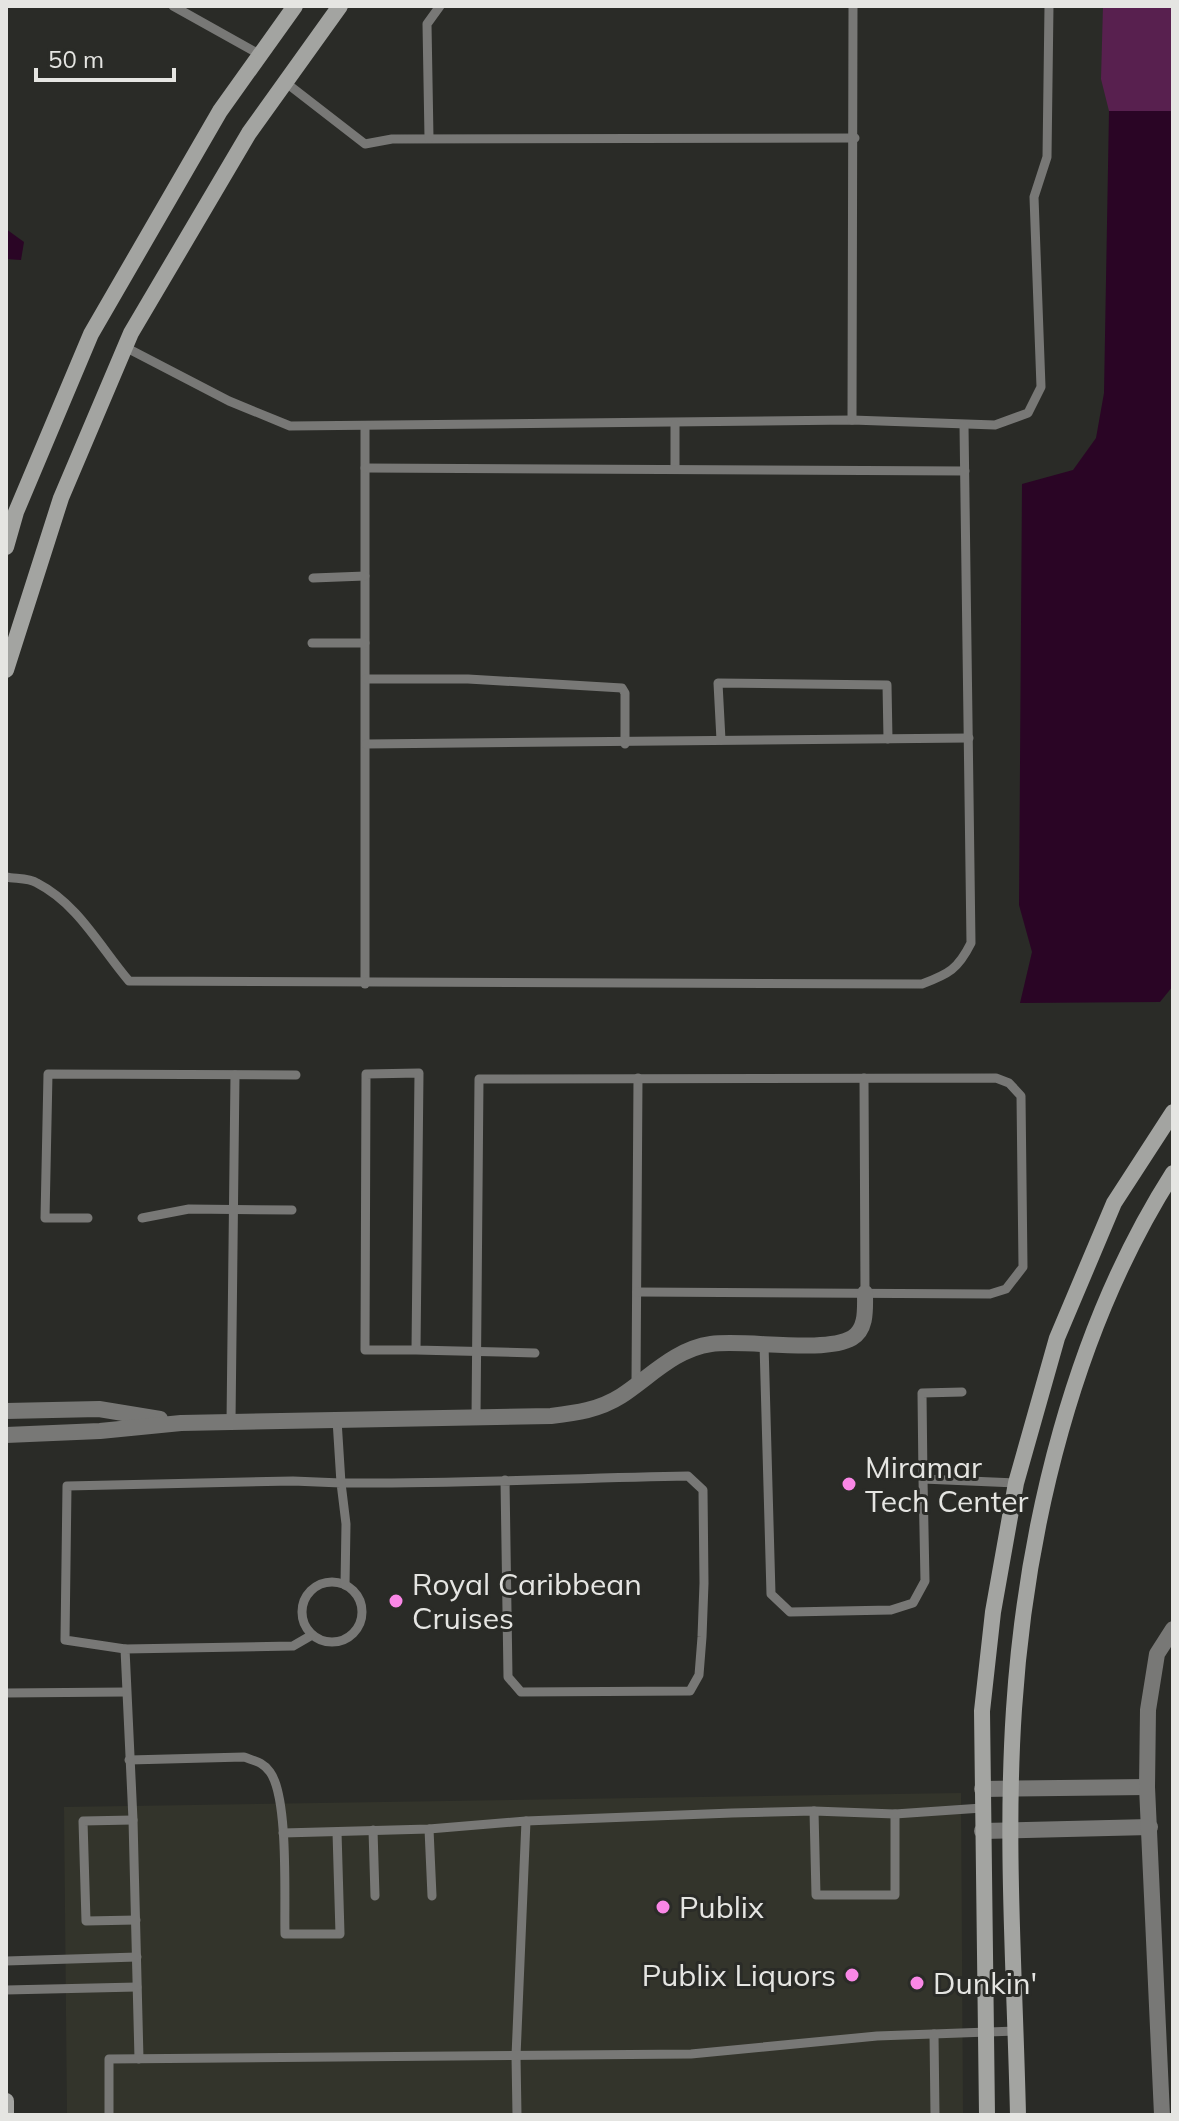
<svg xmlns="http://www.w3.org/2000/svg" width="1179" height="2121" font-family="Mulish,sans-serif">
	<rect width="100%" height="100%" fill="#2a2b27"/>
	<polygon fill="#33342b" points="961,1793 963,2115 67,2115 64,1807"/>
	<polygon fill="#58204f" points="1103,6 1173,6 1173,111 1109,111 1101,79"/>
	<g fill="#2a0525">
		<polygon points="1109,111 1173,111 1173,986 1160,1002 1020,1003 1032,952 1019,905 1022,484 1073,470 1096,438 1104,393"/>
		<polygon points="6,229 24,242 21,260 6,259"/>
	</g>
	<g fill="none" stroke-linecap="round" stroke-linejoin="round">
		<g stroke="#787876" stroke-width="9">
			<polyline points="173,6 259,54"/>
			<polyline points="285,82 365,144 392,139 855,138"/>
			<polyline points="429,138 427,24 440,6"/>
			<polyline points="125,347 229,401 290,426 852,420 995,425 1028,413 1041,387 1034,197 1047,157 1049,6"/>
			<polyline points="852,420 853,6"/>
			<polyline points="675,424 675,469"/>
			<polyline points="365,426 365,984"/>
			<polyline points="365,468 965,471"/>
			<polyline points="313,578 365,576"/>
			<polyline points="312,643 365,643"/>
			<polyline points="366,679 468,679 622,688 625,693 625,744"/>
			<polyline points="721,740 718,683 887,685 888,739"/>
			<polyline points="366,744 969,738"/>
			<path d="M6,877c10,2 23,1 31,6 41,21 63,64 92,98l793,3c27,-10 36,-15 49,-41l-7,-518"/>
			<polyline points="864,1078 865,1293"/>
			<polyline points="88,1218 45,1218 48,1074 296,1075"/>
			<polyline points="142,1218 189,1209 292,1210"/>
			<polyline points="764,1344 771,1594 790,1612 891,1610 913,1603 925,1581 923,1479 1016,1483"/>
			<polyline points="416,1350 365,1350 366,1074 419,1073 416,1350 535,1353"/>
			<polyline points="636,1383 638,1078"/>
			<polyline points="476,1418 479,1079 996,1078 1009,1083 1021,1096 1023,1267 1006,1289 990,1294 637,1292"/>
			<path d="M337,1420l4,63c116,1 231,-5 347,-7l15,14 1,93 -2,54 -3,38 -9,16 -169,1 -13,-15 -3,-197"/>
			<polyline points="231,1422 235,1075"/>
			<polyline points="923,1479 922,1393 962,1392"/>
			<circle cx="332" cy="1612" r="30"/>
			<polyline points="125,1649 65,1640 67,1486 293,1481 341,1483 346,1524 345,1585"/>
			<polyline points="6,1693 126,1692"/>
			<path d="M129,1760l115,-3c11,4 19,5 26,15 19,26 14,128 15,162h55l-3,-102"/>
			<polyline points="814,1811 816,1895 895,1895 895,1814"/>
			<polyline points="133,1820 83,1821 86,1921 136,1920"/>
			<polyline points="526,1821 732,1813 814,1811 895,1814 982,1808"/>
			<polyline points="429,1829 432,1896"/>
			<polyline points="373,1830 375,1896"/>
			<polyline points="283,1833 429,1829 526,1821 516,2056 517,2115"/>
			<polyline points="6,1961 137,1957"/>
			<polyline points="6,1990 137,1987"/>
			<polyline points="934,2034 935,2115"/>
			<polyline points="139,2059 133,1820 125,1649 293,1646 312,1635"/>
			<polyline points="109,2115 109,2059 691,2054 877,2036 1016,2031"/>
		</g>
		<g stroke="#787876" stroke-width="16">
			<polyline points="6,1411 99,1409 160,1419"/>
			<path d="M6,1435l94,-4 81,-8 370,-7c25,-3 48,-6 70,-20 29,-19 54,-47 90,-52 34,-5 113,10 141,-6 15,-9 13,-29 13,-45"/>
			<polyline points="982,1789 1147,1787"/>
			<polyline points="982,1831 1150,1827"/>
			<polyline points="1162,2115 1147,1787 1148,1710 1157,1654 1173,1629"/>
		</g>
		<g stroke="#a3a4a1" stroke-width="16">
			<polyline points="6,547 16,512 91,334 220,111 295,6"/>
			<polyline points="6,670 61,498 131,333 249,133 340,6"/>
			<polyline points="6,2101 6,2115"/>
			<polyline points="987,2115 982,1711 993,1612 1016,1483 1057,1338 1114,1203 1173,1112"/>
			<path d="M1018,2115c-3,-135 -13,-271 -4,-406 12,-182 60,-381 159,-536"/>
		</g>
	</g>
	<g fill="#fa87e6" stroke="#2a2b27" stroke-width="3">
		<circle cx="849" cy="1484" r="8"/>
		<circle cx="396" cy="1601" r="8"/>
		<circle cx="663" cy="1907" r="8"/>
		<circle cx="852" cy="1975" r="8"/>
		<circle cx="917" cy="1983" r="8"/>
	</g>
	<g text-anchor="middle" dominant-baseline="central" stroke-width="6" stroke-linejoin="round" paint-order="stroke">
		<g font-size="30" fill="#e5e5e2" stroke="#2a2b27" text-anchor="start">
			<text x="865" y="1467">Miramar<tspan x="865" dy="34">Tech Center</tspan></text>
			<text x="412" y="1584">Royal Caribbean<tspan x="412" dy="34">Cruises</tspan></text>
			<text x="679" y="1907">Publix</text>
			<text x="836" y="1975" text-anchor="end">Publix Liquors</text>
			<text x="933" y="1983">Dunkin'</text>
		</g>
	</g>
	<rect width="1179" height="2121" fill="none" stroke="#e5e5e2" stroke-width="16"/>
	<path d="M36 68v12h138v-12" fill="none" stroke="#e5e5e2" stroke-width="4"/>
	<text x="48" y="68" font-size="24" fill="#e5e5e2" stroke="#2a2b27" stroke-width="6" paint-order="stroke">50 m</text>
</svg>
